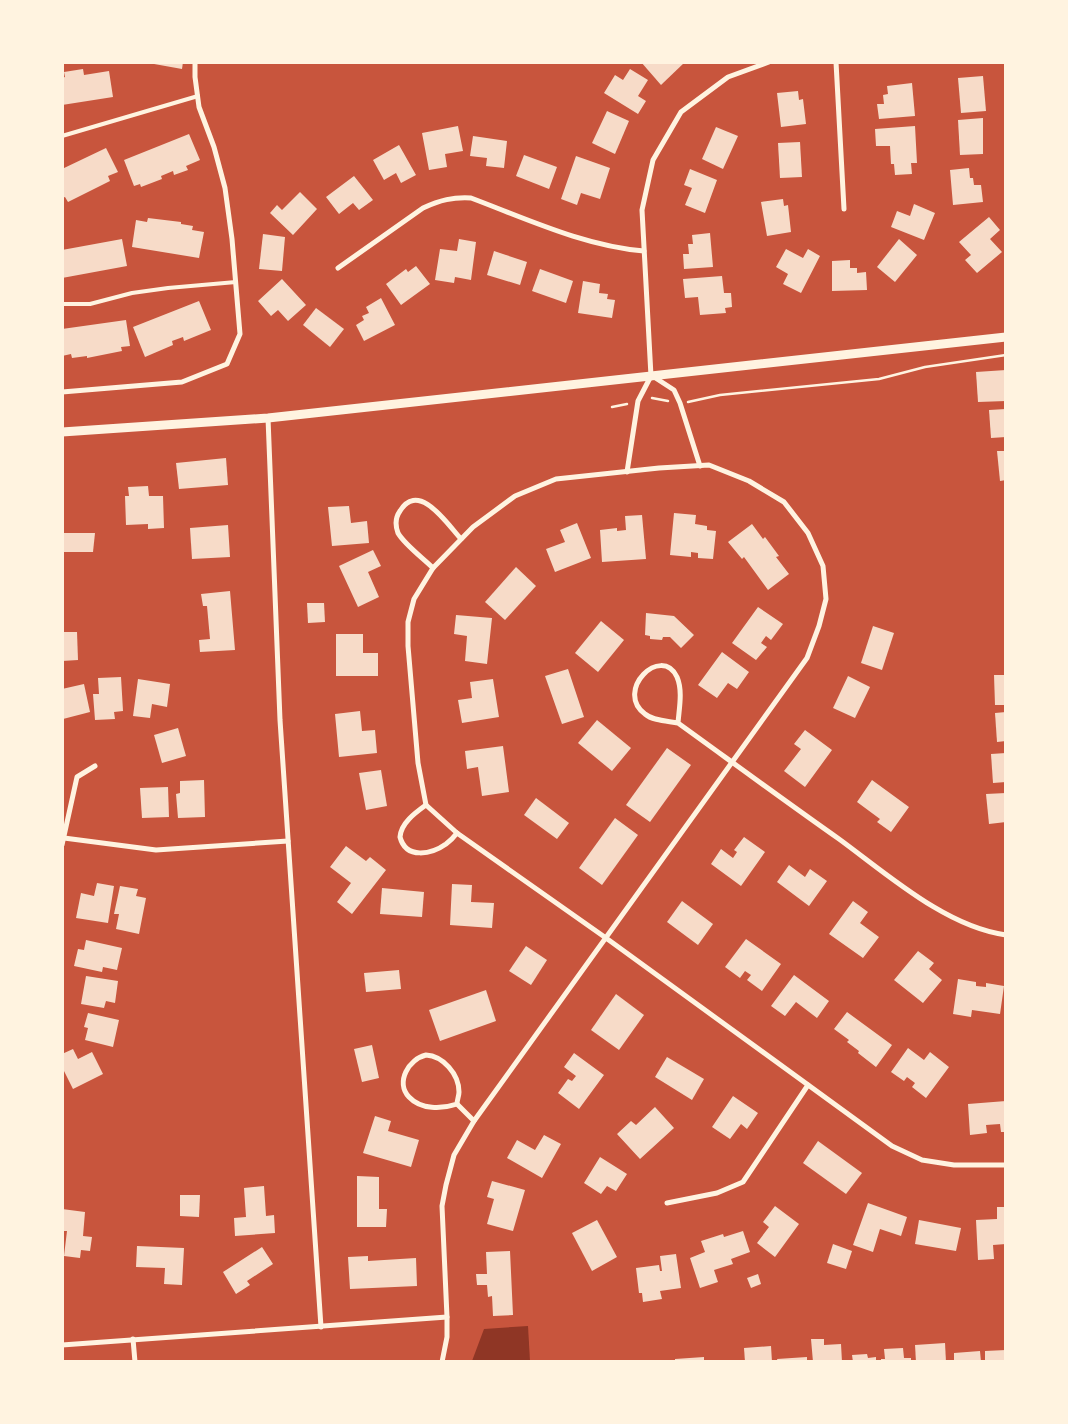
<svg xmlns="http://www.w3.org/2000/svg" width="1068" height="1424" font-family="Barlow,sans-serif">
	<rect width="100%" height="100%" fill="#c8553d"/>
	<polygon fill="#8f3625" points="528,1326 530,1361 472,1361 484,1329"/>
	<g fill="#f7dbc8">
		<polygon points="143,62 183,62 182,69"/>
		<polygon points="641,62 685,62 661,85"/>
		<polygon points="83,69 84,75 109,71 113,97 62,105 62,78 65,77 64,72"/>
		<polygon points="630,69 648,80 638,96 646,101 638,114 604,93 615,75 623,80"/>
		<polygon points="983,76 986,111 961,113 958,78"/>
		<polygon points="912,83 915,116 879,119 877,104 884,104 883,95 888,94 887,86"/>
		<polygon points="798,91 799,100 803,99 806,124 781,127 777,93"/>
		<polygon points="607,111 629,121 615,154 592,143"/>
		<polygon points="983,118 983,154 960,155 958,120"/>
		<polygon points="458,126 463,151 445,154 447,167 429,170 422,133"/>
		<polygon points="915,126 917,163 911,163 912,174 895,175 894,164 891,164 890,146 876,146 875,129"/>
		<polygon points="716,127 738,136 723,169 702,159"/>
		<polygon points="189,134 200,160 186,166 188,170 174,175 173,171 161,176 162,179 141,187 140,184 134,186 124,160"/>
		<polygon points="473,136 507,141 504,168 486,166 487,158 470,156"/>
		<polygon points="800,142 802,177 780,178 778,143"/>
		<polygon points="399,145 416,175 401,183 396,173 384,180 373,160"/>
		<polygon points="106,148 118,172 108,176 110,181 68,202 65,197 62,198 62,169"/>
		<polygon points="524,155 557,167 549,189 516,176"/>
		<polygon points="576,156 610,168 600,199 581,193 577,205 561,199"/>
		<polygon points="969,168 970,178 973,178 974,185 981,185 983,202 953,205 950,170"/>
		<polygon points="690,169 717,180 705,213 685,205 692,188 684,185"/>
		<polygon points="354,176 373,200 359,210 353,203 339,214 326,197"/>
		<polygon points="300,192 317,209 293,235 270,213 277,205 282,210"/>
		<polygon points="783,199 784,206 788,205 791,232 767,236 761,202"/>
		<polygon points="914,204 935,213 924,240 891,227 897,211 910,216"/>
		<polygon points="989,217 1000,230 990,239 1002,252 977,273 965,260 971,255 959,242"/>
		<polygon points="148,218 181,222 181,224 193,226 192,230 204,232 199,258 132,247 136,220 147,222"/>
		<polygon points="710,233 713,267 684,269 683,254 689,254 688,244 693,244 692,235"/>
		<polygon points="263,234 285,237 282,271 259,269"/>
		<polygon points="122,239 127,266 62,278 62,250"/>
		<polygon points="459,239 476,242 471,280 455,277 454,283 435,280 440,249 457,251"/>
		<polygon points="899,239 917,255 895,282 877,267"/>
		<polygon points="786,249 803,258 808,249 820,256 801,293 783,284 788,274 776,267"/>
		<polygon points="494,251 527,262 520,285 487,275"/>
		<polygon points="850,260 850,268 857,268 857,273 866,272 867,290 832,291 832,261"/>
		<polygon points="416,266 430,284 401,305 386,284 406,269 408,272"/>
		<polygon points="540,269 573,281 566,303 532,291"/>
		<polygon points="722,276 724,293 731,293 732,307 725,308 726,313 700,315 698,297 685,298 683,279"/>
		<polygon points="282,279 306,305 288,321 278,310 271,316 258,301"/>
		<polygon points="583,281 600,284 599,293 608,294 607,299 615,300 612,318 578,313"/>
		<polygon points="381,298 395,325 364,341 356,325 364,320 362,316 369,313 366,307"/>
		<polygon points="199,301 211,330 184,341 183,337 172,341 173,345 145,357 133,327"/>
		<polygon points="316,308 344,329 330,347 303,325"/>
		<polygon points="126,320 130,346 121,347 122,351 87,358 87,356 72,358 71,354 62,356 62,329"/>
		<polygon points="1006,370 1006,401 978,402 976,372"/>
		<polygon points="1006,409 1006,437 991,438 989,410"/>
		<polygon points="997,451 1006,451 1006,480 1000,481"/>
		<polygon points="226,458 228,485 179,489 176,463"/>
		<polygon points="148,486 149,496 163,496 164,528 148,529 148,524 126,525 125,496 129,496 128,487"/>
		<polygon points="349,506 351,523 367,521 369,543 332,546 328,507"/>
		<polygon points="674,513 696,515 695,524 707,526 707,530 716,531 713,559 698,558 698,553 691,552 691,557 670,555"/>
		<polygon points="642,515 646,559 602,562 600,530 617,528 617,531 626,530 625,516"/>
		<polygon points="577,523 591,558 555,572 546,549 565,542 560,530"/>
		<polygon points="752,524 763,539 765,537 779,556 776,557 789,574 768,590 744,557 742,559 728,542"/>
		<polygon points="228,525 230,557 192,559 190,528"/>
		<polygon points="62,533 95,533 93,552 62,552"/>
		<polygon points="373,550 381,566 368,572 379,597 358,607 339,566"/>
		<polygon points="516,567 536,586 505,620 485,602"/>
		<polygon points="230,591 235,650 200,652 199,640 210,639 207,606 203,606 201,594"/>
		<polygon points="307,603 324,603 325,622 308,623"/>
		<polygon points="758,607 783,624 771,640 766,636 761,643 767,647 756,660 732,643"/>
		<polygon points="646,613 674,616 694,635 681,648 670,637 663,637 662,640 650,639 650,636 645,635"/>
		<polygon points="456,615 492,618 487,664 465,661 467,636 454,634"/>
		<polygon points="601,621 624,640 598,672 575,653"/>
		<polygon points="873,626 894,633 882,670 861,663"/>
		<polygon points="62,632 77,632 78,660 62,661"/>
		<polygon points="336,634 363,634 363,653 378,653 378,676 336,676"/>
		<polygon points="722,652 749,672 737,689 728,683 717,698 698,685"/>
		<polygon points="568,669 584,717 562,724 545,676"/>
		<polygon points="994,675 1006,675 1006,705 995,705"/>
		<polygon points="848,676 870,687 855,718 833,708"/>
		<polygon points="121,677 123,711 114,712 115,719 95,720 93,694 99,694 98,678"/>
		<polygon points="138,679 170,684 167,707 152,704 150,718 133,716"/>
		<polygon points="493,679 499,717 462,723 458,700 472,698 470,682"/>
		<polygon points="84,684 90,712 63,719 62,689"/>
		<polygon points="360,711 362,731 375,730 377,753 339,757 335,714"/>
		<polygon points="1006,712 1006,741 997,742 995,713"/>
		<polygon points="597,720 631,748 612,771 578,743"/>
		<polygon points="178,728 186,756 162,763 154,735"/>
		<polygon points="805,730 832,750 805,787 784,771 801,749 794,744"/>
		<polygon points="503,746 509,792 482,796 478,767 467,769 465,751"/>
		<polygon points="667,748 691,765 650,822 626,805"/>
		<polygon points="1006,753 1006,782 993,783 991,754"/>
		<polygon points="381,770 387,806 366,810 359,773"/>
		<polygon points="204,780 205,817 178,818 176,794 180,793 180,781"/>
		<polygon points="872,780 909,807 891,832 877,822 880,819 857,802"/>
		<polygon points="168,787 169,817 142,818 140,788"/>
		<polygon points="1006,793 1006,822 989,824 986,794"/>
		<polygon points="536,798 569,823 557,839 524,815"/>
		<polygon points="615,818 638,835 602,885 579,868"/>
		<polygon points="744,837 765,852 741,886 711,864 721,849 733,858 737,852 734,850"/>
		<polygon points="346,846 366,861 370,857 386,870 352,914 337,902 351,883 330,867"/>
		<polygon points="789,865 805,877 810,869 827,881 809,906 777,882"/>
		<polygon points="97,883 114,886 108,923 76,918 81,893 94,896"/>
		<polygon points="452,884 472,885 471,902 494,903 492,928 450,925"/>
		<polygon points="120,886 138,889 136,896 146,898 139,934 116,929 119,914 114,914"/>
		<polygon points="382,888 424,892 422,917 380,914"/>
		<polygon points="682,901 713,924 698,945 667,922"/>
		<polygon points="853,901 868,912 860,923 879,937 863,958 829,934"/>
		<polygon points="746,939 781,964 762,991 747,980 751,975 745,971 740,978 725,967"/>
		<polygon points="86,940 122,948 117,970 103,967 102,972 74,966 78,949 84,950"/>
		<polygon points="526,946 547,960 531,985 509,971"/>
		<polygon points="918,951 934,963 929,969 942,980 923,1003 894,980"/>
		<polygon points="399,970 401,989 366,992 364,973"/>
		<polygon points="794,975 829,1001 817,1018 796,1002 785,1016 771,1006"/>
		<polygon points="86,976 118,981 115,1003 106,1001 104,1008 81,1004"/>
		<polygon points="958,979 976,982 976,986 986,987 986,983 1004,986 1000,1014 972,1010 971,1017 953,1014"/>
		<polygon points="486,990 496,1021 440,1041 429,1010"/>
		<polygon points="616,994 644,1015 619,1050 591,1030"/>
		<polygon points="847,1012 892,1045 876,1067 858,1053 859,1051 847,1042 849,1040 834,1029"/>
		<polygon points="88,1013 119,1020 113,1047 85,1040 88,1028 84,1027"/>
		<polygon points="372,1045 379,1078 362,1082 354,1049"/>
		<polygon points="908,1048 924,1060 930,1052 949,1067 926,1098 912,1087 915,1083 907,1077 904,1081 891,1072"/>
		<polygon points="73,1049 78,1059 92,1052 103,1074 73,1089 62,1067 62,1054"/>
		<polygon points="574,1053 604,1075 579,1109 558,1093 568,1079 572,1081 576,1076 564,1067"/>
		<polygon points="667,1057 704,1079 692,1100 655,1077"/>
		<polygon points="733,1096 758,1113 747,1129 741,1124 730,1139 712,1127"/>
		<polygon points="1006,1101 1006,1132 1001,1132 1000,1124 986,1125 987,1133 970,1135 968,1104"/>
		<polygon points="655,1107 674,1128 640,1159 617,1134 631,1121 636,1125"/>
		<polygon points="375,1116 391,1121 388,1131 419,1140 411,1167 363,1153"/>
		<polygon points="544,1135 561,1144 542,1178 507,1158 517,1140 535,1150"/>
		<polygon points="818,1141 862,1173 846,1194 803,1163"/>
		<polygon points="600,1157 627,1174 616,1191 607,1186 601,1194 584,1183"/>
		<polygon points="357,1176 379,1177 379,1209 387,1209 386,1227 357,1227"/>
		<polygon points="492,1181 525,1190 513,1231 487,1224 494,1199 487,1197"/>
		<polygon points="264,1186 266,1216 274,1215 275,1233 235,1236 234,1218 246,1217 244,1188"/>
		<polygon points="180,1195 200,1195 199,1217 180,1216"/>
		<polygon points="868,1203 907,1217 901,1236 880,1229 873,1252 853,1245"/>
		<polygon points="775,1206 799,1224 775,1257 757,1243 769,1227 763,1222"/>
		<polygon points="997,1207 1006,1207 1006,1244 993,1245 994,1259 978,1260 976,1220 997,1219"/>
		<polygon points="62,1209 85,1212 83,1236 92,1237 90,1251 81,1250 80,1258 64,1256 67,1231 62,1231"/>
		<polygon points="597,1220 617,1257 592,1271 572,1233"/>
		<polygon points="919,1220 961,1228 956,1251 915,1244"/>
		<polygon points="743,1231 750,1252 731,1259 733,1264 714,1270 718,1282 700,1288 690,1258 705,1252 701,1241 723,1234 724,1237"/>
		<polygon points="833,1244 852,1251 846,1269 827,1263"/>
		<polygon points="137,1246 184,1248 182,1285 164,1284 165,1268 136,1267"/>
		<polygon points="262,1247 273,1264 247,1281 250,1285 236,1294 223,1272"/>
		<polygon points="510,1251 513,1315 493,1316 492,1296 488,1297 487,1285 477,1285 476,1274 487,1274 486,1252"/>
		<polygon points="676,1254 681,1288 660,1291 662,1299 643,1302 642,1293 639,1293 636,1268 659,1265 660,1271 662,1271 660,1256"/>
		<polygon points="368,1256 368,1261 416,1258 417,1286 350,1289 348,1257"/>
		<polygon points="758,1274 761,1284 751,1288 747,1278"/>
		<polygon points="811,1339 824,1339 824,1345 841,1344 842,1362 813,1362"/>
		<polygon points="945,1343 946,1362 916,1362 915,1345"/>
		<polygon points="771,1346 772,1362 745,1362 744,1348"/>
		<polygon points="903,1348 904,1358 911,1358 911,1362 881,1362 881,1359 885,1359 884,1349"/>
		<polygon points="1006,1350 1006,1362 985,1362 985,1351"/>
		<polygon points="980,1351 981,1362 954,1362 954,1353"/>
		<polygon points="867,1354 868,1358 876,1357 876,1362 853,1362 852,1355"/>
		<polygon points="704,1357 704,1362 675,1362 675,1359"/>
		<polygon points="807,1357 807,1362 778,1362 777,1359"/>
	</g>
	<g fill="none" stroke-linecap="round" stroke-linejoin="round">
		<g stroke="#fff3e0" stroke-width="2.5">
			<polyline points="652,398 668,401"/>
			<polyline points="688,402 720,395 879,379 925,367 1006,355"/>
			<polyline points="612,407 627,404"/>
		</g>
		<g stroke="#fff3e0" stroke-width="4">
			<polyline points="62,136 198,96"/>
			<polyline points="62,304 90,304 132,293 168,288 236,282"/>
		</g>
		<g stroke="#fff3e0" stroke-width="5">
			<polyline points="836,62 844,209"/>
			<path d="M338,268l85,-60c17,-8 30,-11 48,-10 56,21 113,48 173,53"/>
			<polyline points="654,377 674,390 680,403 700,466"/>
			<polyline points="62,392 182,382 227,364 240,334 232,239 225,188 214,147 199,107 195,77 195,62"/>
			<polyline points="268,418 280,720 321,1327"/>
			<polyline points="627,472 638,401 651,376 642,210 653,160 681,112 728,77 769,62"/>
			<path d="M433,568c-9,-9 -29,-24 -35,-35 -3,-8 -3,-15 2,-22 19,-31 48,14 61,28"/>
			<path d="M678,723c1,-14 5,-32 -1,-46 -16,-33 -63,14 -32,37 8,7 23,7 33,9 54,39 107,78 161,116 48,35 107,88 167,96"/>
			<path d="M426,805c-11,8 -25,18 -26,32 6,23 32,17 46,7 4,-3 8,-7 11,-11"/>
			<polyline points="64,838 156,850 288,841"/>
			<polyline points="62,845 77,777 95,766"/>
			<path d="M426,1055c17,1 33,19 33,37 0,4 -2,8 -2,12 -15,5 -36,6 -48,-7 -14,-15 0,-38 17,-42z"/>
			<polyline points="457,1104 474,1121"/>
			<polyline points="667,1203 717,1193 743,1182 808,1085"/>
			<polyline points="133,1339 135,1362"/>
			<polyline points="62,1345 447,1317"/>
			<polyline points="442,1362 447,1337 447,1317 442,1206 446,1185 454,1155 474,1121 807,658 819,626 826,599 823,566 808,533 784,502 749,481 709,465 659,468 556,479 515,496 473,527 433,568 414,599 408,622 408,646 418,763 426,805 457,833 606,938 892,1146 922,1160 954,1165 1006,1165"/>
		</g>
		<polyline stroke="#fff3e0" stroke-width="9" points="62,432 268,418 1006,337"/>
	</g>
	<rect width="1068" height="1424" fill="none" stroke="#fff3e0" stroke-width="128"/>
</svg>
